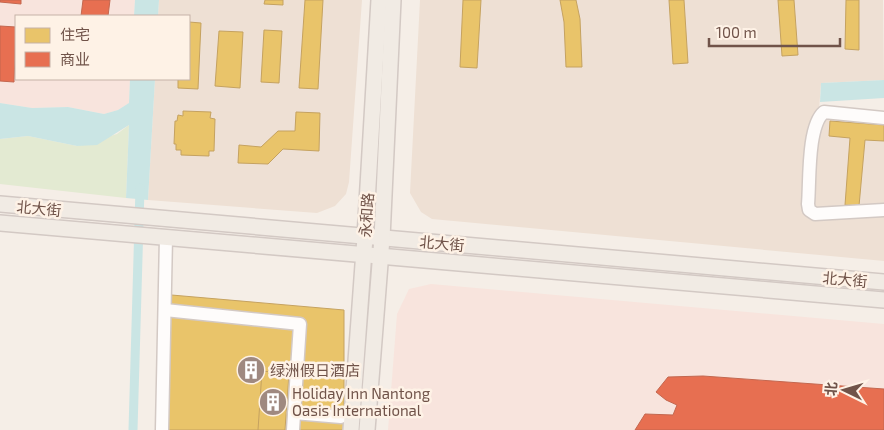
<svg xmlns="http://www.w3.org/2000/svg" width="884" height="430" font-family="'Exo 2','Noto Sans SC',sans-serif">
	<rect width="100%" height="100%" fill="#f5eee7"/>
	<g fill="#eee0d4">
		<polygon points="159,0 362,0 349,182 346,194 335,206 317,213 148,200 155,79 189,79 189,16 158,16"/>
		<polygon points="420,0 883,0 884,80 821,83 818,123 824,117 884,121 884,261 432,219 421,212 410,193"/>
	</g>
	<g fill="#f8e4dd">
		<polygon points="0,0 135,0 134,16 16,16 16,79 130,79 129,103 118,110 104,114 68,107 32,108 0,103"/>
		<polygon points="431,284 884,324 884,430 388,430 397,314 409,289"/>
	</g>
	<polygon fill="#e3ead2" points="129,125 126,198 0,184 0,139 28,136 77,146 117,134"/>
	<g fill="#cae5e4">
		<polygon points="135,0 159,0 158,16 134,16"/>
		<polygon points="130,79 155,79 148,200 126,198 129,125 97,145 77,146 28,136 0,139 0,103 32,108 68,107 104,114 118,110 129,103"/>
		<polygon points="884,80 884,98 820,102 821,83"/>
	</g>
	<g fill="#e9c46a" stroke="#c5a260">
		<polygon points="265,0 283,0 283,5 264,4"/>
		<polygon points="305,0 323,0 318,89 299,88"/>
		<polygon points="463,0 481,0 477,68 460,67"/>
		<polygon points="560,0 576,0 580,19 582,67 566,67 564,22"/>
		<polygon points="669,0 684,0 688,63 673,64"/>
		<polygon points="778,0 794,0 798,55 782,56"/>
		<polygon points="846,0 859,0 859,50 845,49"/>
		<polygon points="189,22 201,23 198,89 178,88 178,79 189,79"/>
		<polygon points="264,30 282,31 279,83 261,82"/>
		<polygon points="219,31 243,32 240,88 215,86"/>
		<polygon points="183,111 211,112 210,118 215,119 214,151 209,151 209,156 181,155 181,150 176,150 176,144 174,144 175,121 177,121 178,115 183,116"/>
		<polygon points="296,112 320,113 319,151 283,149 268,164 238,163 239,145 261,147 278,131 295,131"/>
		<polygon points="830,121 884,125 884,141 865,140 859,206 845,205 850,138 829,136"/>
		<polygon points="160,294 344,310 344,430 158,430"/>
		<polygon points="262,371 289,374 285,430 258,430"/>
	</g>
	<g fill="#e76f51" stroke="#c3674f">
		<polygon points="0,0 21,0 21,4 0,2"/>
		<polygon points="83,0 110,0 108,16 81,16"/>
		<polygon points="0,26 16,27 14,82 0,81"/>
		<polygon points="703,376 884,389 884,430 635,430 645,414 673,415 677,405 666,400 656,392 668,377"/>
	</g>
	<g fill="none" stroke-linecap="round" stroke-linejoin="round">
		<polyline stroke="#cae5e4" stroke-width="9" points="133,430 140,188"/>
		<defs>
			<g id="minor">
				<path d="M884,118l-60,-6c-17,14 -14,71 -16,92l1,6 6,4 69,-4"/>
				<polyline points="165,310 300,324 293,430"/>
				<polyline points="294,413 341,417"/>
				<polyline points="162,430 166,237"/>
			</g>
			<g id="major">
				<polyline points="0,204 884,282"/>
				<polyline points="0,223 884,300"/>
				<polyline points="351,430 365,237 379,0"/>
				<polyline points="367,430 382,238 393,0"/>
			</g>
		</defs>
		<use href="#minor" stroke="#d3c9c4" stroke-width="15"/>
		<use href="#major" stroke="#d3c9c4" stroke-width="18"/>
		<use href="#minor" stroke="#fefcfb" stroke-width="12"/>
		<use href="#major" stroke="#f1ebe4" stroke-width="15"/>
	</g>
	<defs>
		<symbol id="building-disc" viewBox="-11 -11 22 22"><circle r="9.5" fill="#9f8980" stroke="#fef2e6"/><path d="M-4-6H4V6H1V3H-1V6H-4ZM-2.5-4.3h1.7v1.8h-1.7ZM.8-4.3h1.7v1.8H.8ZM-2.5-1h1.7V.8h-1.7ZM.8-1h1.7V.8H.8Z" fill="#fff"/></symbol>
	</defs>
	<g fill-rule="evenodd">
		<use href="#building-disc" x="235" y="354" width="32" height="32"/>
		<use href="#building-disc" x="257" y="386" width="32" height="32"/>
	</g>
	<g text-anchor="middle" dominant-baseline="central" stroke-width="5" stroke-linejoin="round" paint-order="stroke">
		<g font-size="15" fill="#705349" stroke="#fef2e6">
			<text transform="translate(39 208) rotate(5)">北大街</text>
			<text transform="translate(366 215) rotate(-86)">永和路</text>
			<text transform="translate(442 243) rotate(5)">北大街</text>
			<text transform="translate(845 279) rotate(5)">北大街</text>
		</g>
		<g font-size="15" fill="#705349" stroke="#fef2e6" text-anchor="start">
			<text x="270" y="370">绿洲假日酒店</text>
			<text x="292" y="393">Holiday Inn Nantong<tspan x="292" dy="17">Oasis International</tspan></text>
		</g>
	</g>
	<rect x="15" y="15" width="175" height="65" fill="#fef2e6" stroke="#c5b2a7"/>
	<rect x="25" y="28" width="25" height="15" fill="#e9c46a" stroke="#c5b2a7"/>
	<text x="60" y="40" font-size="15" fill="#705349">住宅</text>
	<rect x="25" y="52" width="25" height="15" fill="#e76f51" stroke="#c5b2a7"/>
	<text x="60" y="65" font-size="15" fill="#705349">商业</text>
	<g transform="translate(844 390) rotate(275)" stroke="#fef2e6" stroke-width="4" paint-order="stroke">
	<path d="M0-4L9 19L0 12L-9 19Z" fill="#705349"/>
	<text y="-8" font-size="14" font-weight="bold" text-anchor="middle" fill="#705349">北</text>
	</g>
	<path d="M709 38v8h131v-8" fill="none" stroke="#705349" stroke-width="2.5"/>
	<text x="716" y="38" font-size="15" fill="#705349" stroke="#fef2e6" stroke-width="4" paint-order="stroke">100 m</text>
</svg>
